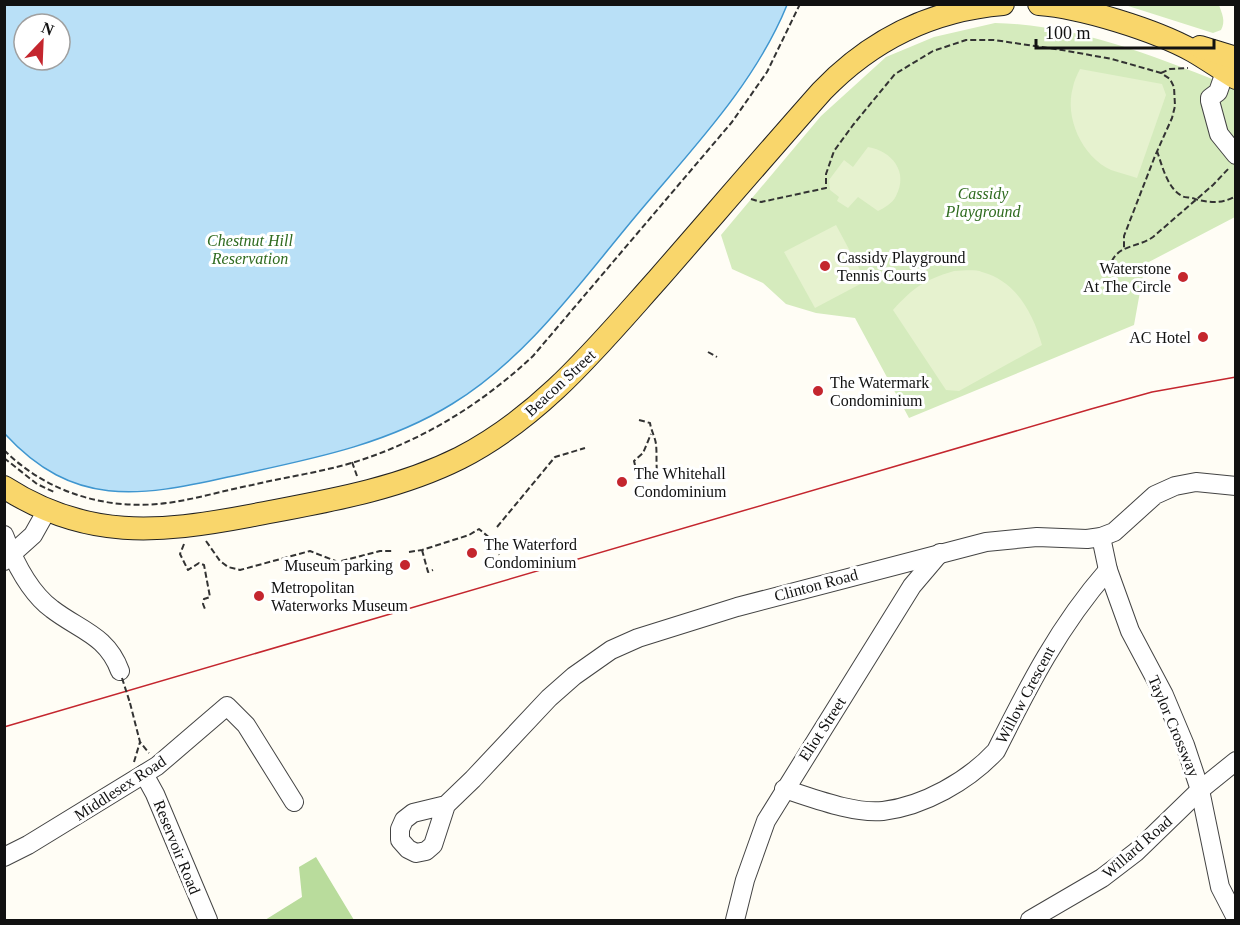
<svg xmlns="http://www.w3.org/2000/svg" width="1240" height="925" font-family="'Times New Roman',serif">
	<rect width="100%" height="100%" fill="#fffdf5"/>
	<g fill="#d5ebbd">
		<path d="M1125,5h94c3,9 7,16 2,25l-8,3z"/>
		<path d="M995,23c85,2 163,35 240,65v129l-90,47 -11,61 -225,93 -54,-100 -39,-5 -30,-9 -23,-21 -31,-14 -11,-34 100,-119 65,-59 48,-20z"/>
	</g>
	<polygon fill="#b9dc9c" points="316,857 354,920 265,920 302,897 299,867"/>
	<g fill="#e6f2cf">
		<path d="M1080,69l82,15 4,11 -29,83c-8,-3 -18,-5 -26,-8 -29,-13 -47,-53 -38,-83 1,-6 4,-12 7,-18z"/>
		<path d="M868,147c24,4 41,25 28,49 -3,7 -12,12 -18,15l-20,-14 -10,11 -11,-7 2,-4 -9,-7 -1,-10 15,-20 9,7z"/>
		<polygon points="836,225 866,281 815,308 784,252"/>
		<path d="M954,271c9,0 20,-2 28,1 34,9 51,41 60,73l-83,46 -13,-1 -53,-80c21,-23 31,-30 61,-39z"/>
	</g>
	<path fill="#b9e0f7" stroke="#3f96cf" stroke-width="1.5" fill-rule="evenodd" d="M5,4h782v1c-33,81 -97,146 -152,212 -56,67 -108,141 -183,187 -68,42 -146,56 -224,73 -89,20 -155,31 -223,-43zM24,24h36v36h-36z"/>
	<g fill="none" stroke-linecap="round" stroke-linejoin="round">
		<defs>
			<g id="minor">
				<polyline points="1225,72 1218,92 1210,98 1210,101 1219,134 1236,155"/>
				<path d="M4,535c10,26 25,57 48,74 27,21 55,26 68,62"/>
				<polyline points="1101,537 1108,570 1130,631 1164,695 1185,745 1200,790 1220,887 1236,918"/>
				<polyline points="4,561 33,535 47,510"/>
				<polyline points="144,774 155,794 208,920"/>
				<path d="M784,789c29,9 69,25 99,22 41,-5 85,-30 113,-60 33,-66 63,-125 112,-181"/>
				<polyline points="446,805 413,813 404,820 400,829 400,840 408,849 416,853 426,851 433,845 446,805 473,779 549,698 574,676 611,650 638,638 737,607 986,542 1037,537 1087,539 1101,537 1114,532 1155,495 1175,486 1196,482 1236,486"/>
				<polyline points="4,857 28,845 157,766 227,706 246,725 294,802"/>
				<polyline points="735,920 745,880 766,821 912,586 940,553"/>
				<polyline points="1030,920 1102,878 1136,852 1200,790 1236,761"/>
			</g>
			<g id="major">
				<path d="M1039,4c42,3 116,26 154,47 14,8 28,18 43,27"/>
				<polyline points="1200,47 1236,58"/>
				<path d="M4,487c82,53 155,46 245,29 72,-14 145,-25 211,-58 82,-42 138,-112 198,-179 55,-63 109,-126 164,-188 50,-52 109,-81 181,-87"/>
			</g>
		</defs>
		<use href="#minor" stroke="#444" stroke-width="20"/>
		<use href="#major" stroke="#222" stroke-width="24"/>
		<g stroke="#333" stroke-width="2" stroke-dasharray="6 3" stroke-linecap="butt">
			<polyline points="1161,73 1170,69 1188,68"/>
			<path d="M1157,151c5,14 10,37 25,45 3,2 9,1 13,3 15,4 27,5 41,-3"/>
			<polyline points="751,199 761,202 826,188 826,174 834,151 853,125 895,74 933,51 966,40 994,40 1062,50 1112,59 1161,73 1170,79 1174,87 1175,106 1172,118 1155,156 1124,236 1124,248"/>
			<path d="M1112,261c7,-16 27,-14 41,-24l60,-52 17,-18"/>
			<polyline points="708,352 717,357"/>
			<path d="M639,420l11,3c1,7 5,14 6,21 1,9 0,18 1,27"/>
			<path d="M4,450c41,41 98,59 154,54 32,-3 63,-13 94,-19 38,-9 78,-14 115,-27 63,-22 118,-57 166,-102l199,-234 35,-50 33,-68"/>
			<polyline points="4,458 37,484 54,492"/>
			<polyline points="352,462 357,476"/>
			<polyline points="635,465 634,461 643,453 651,434"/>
			<polyline points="497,527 555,457 585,448"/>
			<polyline points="206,541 220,561 228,567 240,570 310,551 338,562 380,551 393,551"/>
			<polyline points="184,544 180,554 188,570 199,563 204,565 210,597 204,599 203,604 205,609"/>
			<polyline points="422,550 428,572 433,570"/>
			<polyline points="409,552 422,550 469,535 479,529 496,543 499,555"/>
			<polyline points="130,703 140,742 149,753"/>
			<polyline points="134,762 140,742"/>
		</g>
		<use href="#minor" stroke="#fff" stroke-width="18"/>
		<use href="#major" stroke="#f9d66b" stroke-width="22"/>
		<polyline stroke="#c4262e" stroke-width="1.5" points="4,727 1091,409 1152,392 1236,377"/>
		<polyline stroke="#333" stroke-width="2" stroke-dasharray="6 3" stroke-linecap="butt" points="122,678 130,703"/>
	</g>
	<g fill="#c4262e" stroke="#fff" stroke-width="2">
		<circle cx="825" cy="266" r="6"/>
		<circle cx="1183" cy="277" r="6"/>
		<circle cx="1203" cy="337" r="6"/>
		<circle cx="818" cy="391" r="6"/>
		<circle cx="622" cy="482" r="6"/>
		<circle cx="472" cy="553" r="6"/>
		<circle cx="405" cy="565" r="6"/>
		<circle cx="259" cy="596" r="6"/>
	</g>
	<g text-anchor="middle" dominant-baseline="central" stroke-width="6" stroke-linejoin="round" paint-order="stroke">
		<g font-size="16" font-style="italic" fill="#2f6b1f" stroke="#fff">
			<text x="983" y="193">Cassidy<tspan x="983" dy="18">Playground</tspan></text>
			<text x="250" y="240">Chestnut Hill<tspan x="250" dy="18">Reservation</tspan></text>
		</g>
		<g font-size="16" fill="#111" stroke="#fff" text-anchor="start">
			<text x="837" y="257">Cassidy Playground<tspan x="837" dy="18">Tennis Courts</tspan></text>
			<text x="1171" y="268" text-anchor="end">Waterstone<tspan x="1171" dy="18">At The Circle</tspan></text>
			<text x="1191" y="337" text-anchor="end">AC Hotel</text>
			<text x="830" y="382">The Watermark<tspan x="830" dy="18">Condominium</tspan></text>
			<text x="634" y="473">The Whitehall<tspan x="634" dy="18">Condominium</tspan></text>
			<text x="484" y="544">The Waterford<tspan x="484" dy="18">Condominium</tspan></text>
			<text x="393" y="565" text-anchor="end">Museum parking</text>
			<text x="271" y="587">Metropolitan<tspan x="271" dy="18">Waterworks Museum</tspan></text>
		</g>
		<g font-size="16" fill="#111" stroke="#fff">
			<text transform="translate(560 383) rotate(-43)">Beacon Street</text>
			<text transform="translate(816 585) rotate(-15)">Clinton Road</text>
			<text transform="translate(1025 695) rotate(-62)">Willow Crescent</text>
			<text transform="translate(1174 726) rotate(67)">Taylor Crossway</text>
			<text transform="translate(822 729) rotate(-57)">Eliot Street</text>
			<text transform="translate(120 788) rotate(-33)">Middlesex Road</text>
			<text transform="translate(177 847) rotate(68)">Reservoir Road</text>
			<text transform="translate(1137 847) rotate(-41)">Willard Road</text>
		</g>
	</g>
	<rect width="1240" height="925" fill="none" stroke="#111111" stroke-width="12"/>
	<g transform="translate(42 42) rotate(23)"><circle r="28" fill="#ffffff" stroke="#a0a0a0" stroke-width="1.5"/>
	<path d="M0-4.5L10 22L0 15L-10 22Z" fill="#c4262e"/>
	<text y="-9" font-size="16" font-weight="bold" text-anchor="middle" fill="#111111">N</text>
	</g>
	<path d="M1036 39v9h178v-9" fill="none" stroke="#111111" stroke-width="3"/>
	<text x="1045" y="39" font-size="18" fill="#111111" stroke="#ffffff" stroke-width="4.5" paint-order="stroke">100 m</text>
</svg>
